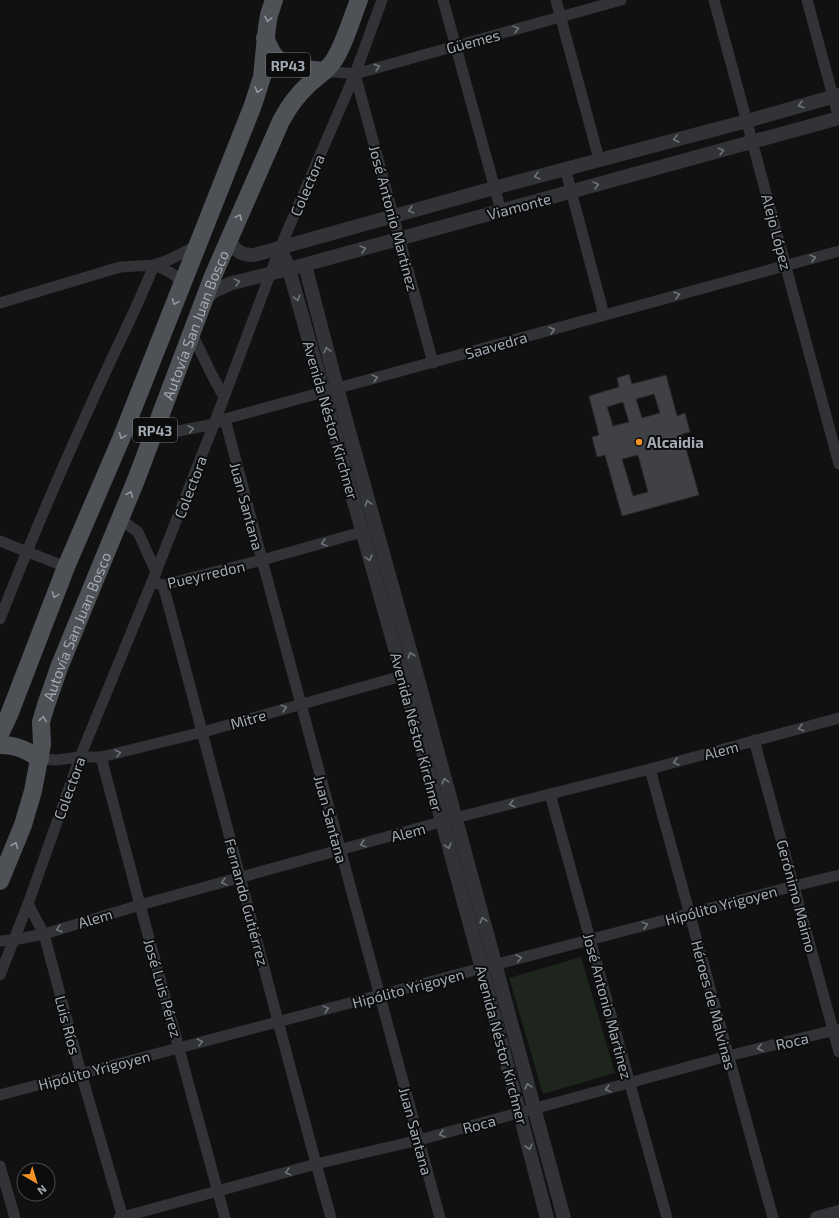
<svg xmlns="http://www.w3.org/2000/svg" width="839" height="1218" font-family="'Exo 2',sans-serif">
	<rect width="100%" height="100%" fill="#111112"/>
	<polygon fill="#1d251d" points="581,957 615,1073 543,1094 509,978"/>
	<path fill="#404145" stroke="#2b2b2e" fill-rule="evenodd" d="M629,374l3,10 34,-9 11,41 8,-3 5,19 -8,2 17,61 -77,21 -17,-61 -8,2 -5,-20 7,-2 -10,-39 30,-9 -2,-9zM654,394l6,19 -18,5 -6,-19zM623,402l6,20 -16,4 -6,-19zM638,455l10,37 -15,4 -11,-37z"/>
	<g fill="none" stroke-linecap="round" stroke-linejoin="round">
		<g stroke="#323337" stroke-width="11">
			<polyline points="443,0 501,211"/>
			<polyline points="556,0 599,159"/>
			<polyline points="714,0 839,464"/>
			<polyline points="807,0 839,119"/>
			<polyline points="325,71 355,74 621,0"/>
			<polyline points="355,74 433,363"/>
			<polyline points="565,168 604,315"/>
			<path d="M182,284c-7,-11 -16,-14 -28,-19l17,-6 27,-14"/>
			<path d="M0,303l120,-36 34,-2c-16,41 -36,79 -54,119 -35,77 -69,155 -100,235"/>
			<polyline points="191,332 212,375 224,397"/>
			<polyline points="225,419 262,560 440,1218"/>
			<polyline points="153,436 214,424 225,419 839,251"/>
			<polyline points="120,519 138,532 156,572"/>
			<polyline points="0,541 66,567"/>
			<polyline points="156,583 163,585 262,560 369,530"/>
			<path d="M163,585c57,211 110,423 168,633"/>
			<polyline points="754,740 839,1052"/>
			<polyline points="101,757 140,905 225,1218"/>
			<polyline points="40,759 57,760 80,757 101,757 203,732 409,674"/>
			<polyline points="650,769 773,1218"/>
			<polyline points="550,794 667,1218"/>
			<polyline points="28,904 44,934 81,1073 123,1218"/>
			<polyline points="0,941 13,940 44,934 140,905 455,818 650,769 839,718"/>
			<polyline points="0,975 28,904 80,757 156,572 214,424 280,248 355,74 382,0"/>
			<polyline points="0,1095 794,886 839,875"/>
			<polyline points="0,1166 15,1218"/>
			<polyline points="119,1218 316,1164 419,1140 728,1056 839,1029"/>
		</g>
		<g stroke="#323337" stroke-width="14">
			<path d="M228,241c9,10 12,14 26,14l240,-67 253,-67 92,-26"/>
			<polyline points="280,248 289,269 403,677 482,969 547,1218"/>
			<polyline points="305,265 337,388 416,672 564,1218"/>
			<polyline points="204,300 214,291 232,283 289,269 839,118"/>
			<polyline points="817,1218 839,1212"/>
		</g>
		<g stroke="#4e5156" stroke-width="18">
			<path d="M265,38c3,6 5,12 9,17 10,15 35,14 51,16"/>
			<polyline points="0,734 9,715 66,567 121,439 253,105 262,77 267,27 269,15 274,0"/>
			<path d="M0,745c16,0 27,5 40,14"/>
			<path id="s1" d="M0,881l23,-56 10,-34 9,-47 -1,-22 5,-17 14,-40 76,-185 77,-204 68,-155c7,-13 15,-25 26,-35 8,-8 18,-14 25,-23 11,-14 20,-46 27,-63"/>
		</g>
	</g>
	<defs><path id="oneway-chevron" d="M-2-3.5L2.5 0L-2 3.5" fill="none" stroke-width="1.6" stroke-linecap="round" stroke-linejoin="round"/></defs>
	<g stroke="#9198a0">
		<use href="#oneway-chevron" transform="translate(268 19) rotate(103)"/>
		<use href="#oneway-chevron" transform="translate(258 90) rotate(108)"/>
		<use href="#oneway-chevron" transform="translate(239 217) rotate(-66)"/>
		<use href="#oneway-chevron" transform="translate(175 302) rotate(112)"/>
		<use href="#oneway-chevron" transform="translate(122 436) rotate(112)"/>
		<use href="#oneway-chevron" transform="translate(130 494) rotate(-67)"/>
		<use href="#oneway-chevron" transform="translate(55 595) rotate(111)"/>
		<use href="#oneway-chevron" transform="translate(43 719) rotate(-81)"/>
		<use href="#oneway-chevron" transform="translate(15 845) rotate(-68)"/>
	</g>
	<g stroke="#70747b">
		<use href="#oneway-chevron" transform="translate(516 29) rotate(-15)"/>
		<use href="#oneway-chevron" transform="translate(377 67) rotate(-16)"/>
		<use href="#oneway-chevron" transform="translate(801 105) rotate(164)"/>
		<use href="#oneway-chevron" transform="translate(676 139) rotate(166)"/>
		<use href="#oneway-chevron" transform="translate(721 151) rotate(-15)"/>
		<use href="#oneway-chevron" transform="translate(537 176) rotate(165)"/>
		<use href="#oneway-chevron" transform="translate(596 185) rotate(-15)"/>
		<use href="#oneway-chevron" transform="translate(411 210) rotate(165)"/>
		<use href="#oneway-chevron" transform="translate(363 249) rotate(-15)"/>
		<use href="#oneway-chevron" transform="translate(813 258) rotate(-15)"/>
		<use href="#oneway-chevron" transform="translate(237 282) rotate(-15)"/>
		<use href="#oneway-chevron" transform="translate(677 295) rotate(-15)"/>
		<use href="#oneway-chevron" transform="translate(297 298) rotate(75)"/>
		<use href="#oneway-chevron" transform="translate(552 330) rotate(-16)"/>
		<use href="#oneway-chevron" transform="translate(327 350) rotate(-104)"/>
		<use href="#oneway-chevron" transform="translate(375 378) rotate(-15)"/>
		<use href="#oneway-chevron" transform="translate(191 429) rotate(-11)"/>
		<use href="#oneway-chevron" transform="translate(368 503) rotate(-105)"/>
		<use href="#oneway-chevron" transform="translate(324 543) rotate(165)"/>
		<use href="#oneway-chevron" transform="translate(369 558) rotate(74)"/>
		<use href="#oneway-chevron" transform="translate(411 655) rotate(-106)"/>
		<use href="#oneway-chevron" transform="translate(284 708) rotate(-16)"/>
		<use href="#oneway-chevron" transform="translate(801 728) rotate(165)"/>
		<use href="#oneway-chevron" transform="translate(118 753) rotate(-14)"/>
		<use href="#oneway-chevron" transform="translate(676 762) rotate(165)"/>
		<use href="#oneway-chevron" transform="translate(445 781) rotate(-105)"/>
		<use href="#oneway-chevron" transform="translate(512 804) rotate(166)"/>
		<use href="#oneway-chevron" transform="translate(363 844) rotate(165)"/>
		<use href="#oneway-chevron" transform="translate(448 846) rotate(75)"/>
		<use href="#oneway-chevron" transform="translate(224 882) rotate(165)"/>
		<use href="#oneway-chevron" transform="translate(483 920) rotate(-105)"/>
		<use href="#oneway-chevron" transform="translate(645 925) rotate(-15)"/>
		<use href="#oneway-chevron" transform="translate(59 929) rotate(163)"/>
		<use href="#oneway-chevron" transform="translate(519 958) rotate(-14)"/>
		<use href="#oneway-chevron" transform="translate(326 1009) rotate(-15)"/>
		<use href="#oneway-chevron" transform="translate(200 1042) rotate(-14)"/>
		<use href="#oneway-chevron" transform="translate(760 1048) rotate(167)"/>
		<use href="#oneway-chevron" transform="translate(528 1086) rotate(-105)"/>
		<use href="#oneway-chevron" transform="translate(608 1089) rotate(165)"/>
		<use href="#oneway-chevron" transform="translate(442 1134) rotate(165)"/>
		<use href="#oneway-chevron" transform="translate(529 1147) rotate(75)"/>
		<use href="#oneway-chevron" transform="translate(288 1172) rotate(165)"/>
	</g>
	<circle fill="#f49227" stroke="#0c0c0d" stroke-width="1.5" cx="639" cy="442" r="4"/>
	<g text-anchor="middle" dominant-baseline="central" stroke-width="4" stroke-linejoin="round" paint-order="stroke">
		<g fill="#0c0c0d" stroke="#757b81" stroke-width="1">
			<rect x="266" y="53" width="44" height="24" rx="3"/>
			<rect x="133" y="418" width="44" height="24" rx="3"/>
		</g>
		<g font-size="14" font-weight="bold" fill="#a2aab3">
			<text x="288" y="65">RP43</text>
			<text x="155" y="430">RP43</text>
		</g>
		<g font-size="15" fill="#a2aab3" stroke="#0c0c0d">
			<text transform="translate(473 41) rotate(-15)">Güemes</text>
			<text transform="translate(307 185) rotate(-67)">Colectora</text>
			<text transform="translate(519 206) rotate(-15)">Viamonte</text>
			<text transform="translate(394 218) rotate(75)">José Antonio Martinez</text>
			<text transform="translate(777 232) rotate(75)">Alejo López</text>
			<text stroke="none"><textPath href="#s1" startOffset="592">Autovía San Juan Bosco</textPath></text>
			<text transform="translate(496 345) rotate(-16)">Saavedra</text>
			<text transform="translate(331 420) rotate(74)">Avenida Néstor Kirchner</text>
			<text transform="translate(190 487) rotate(-69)">Colectora</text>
			<text transform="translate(247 506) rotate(75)">Juan Santana</text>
			<text transform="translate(206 574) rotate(-13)">Pueyrredon</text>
			<text stroke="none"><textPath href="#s1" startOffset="268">Autovía San Juan Bosco</textPath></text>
			<text transform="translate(248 719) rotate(-16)">Mitre</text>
			<text transform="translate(417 732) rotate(75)">Avenida Néstor Kirchner</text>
			<text transform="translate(721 750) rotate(-15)">Alem</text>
			<text transform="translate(69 788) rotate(-70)">Colectora</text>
			<text transform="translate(331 819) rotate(75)">Juan Santana</text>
			<text transform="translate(408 832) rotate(-15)">Alem</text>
			<text transform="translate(797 896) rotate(75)">Gerónimo Maimo</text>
			<text transform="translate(247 902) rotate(75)">Fernando Gutiérrez</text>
			<text transform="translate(721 905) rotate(-15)">Hipólito Yrigoyen</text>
			<text transform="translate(95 918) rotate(-17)">Alem</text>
			<text transform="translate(163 988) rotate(74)">José Luis Pérez</text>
			<text transform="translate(408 988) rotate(-15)">Hipólito Yrigoyen</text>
			<text transform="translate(714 1005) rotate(75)">Héroes de Malvinas</text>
			<text transform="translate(608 1006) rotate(75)">José Antonio Martinez</text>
			<text transform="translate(68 1025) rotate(75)">Luis Ríos</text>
			<text transform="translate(792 1041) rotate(-13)">Roca</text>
			<text transform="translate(502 1045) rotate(75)">Avenida Néstor Kirchner</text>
			<text transform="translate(94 1070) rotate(-15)">Hipólito Yrigoyen</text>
			<text transform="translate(479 1124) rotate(-15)">Roca</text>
			<text transform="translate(416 1131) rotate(75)">Juan Santana</text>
		</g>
		<g font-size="15" font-weight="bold" fill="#a2aab3" stroke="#0c0c0d" text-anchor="start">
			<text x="647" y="442">Alcaidia</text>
		</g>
	</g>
	<g transform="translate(36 1182) rotate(142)"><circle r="19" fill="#0c0c0d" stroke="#484b4f"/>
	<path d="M0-3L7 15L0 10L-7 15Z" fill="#f49227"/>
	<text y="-6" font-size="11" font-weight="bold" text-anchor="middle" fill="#a2aab3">N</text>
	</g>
</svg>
